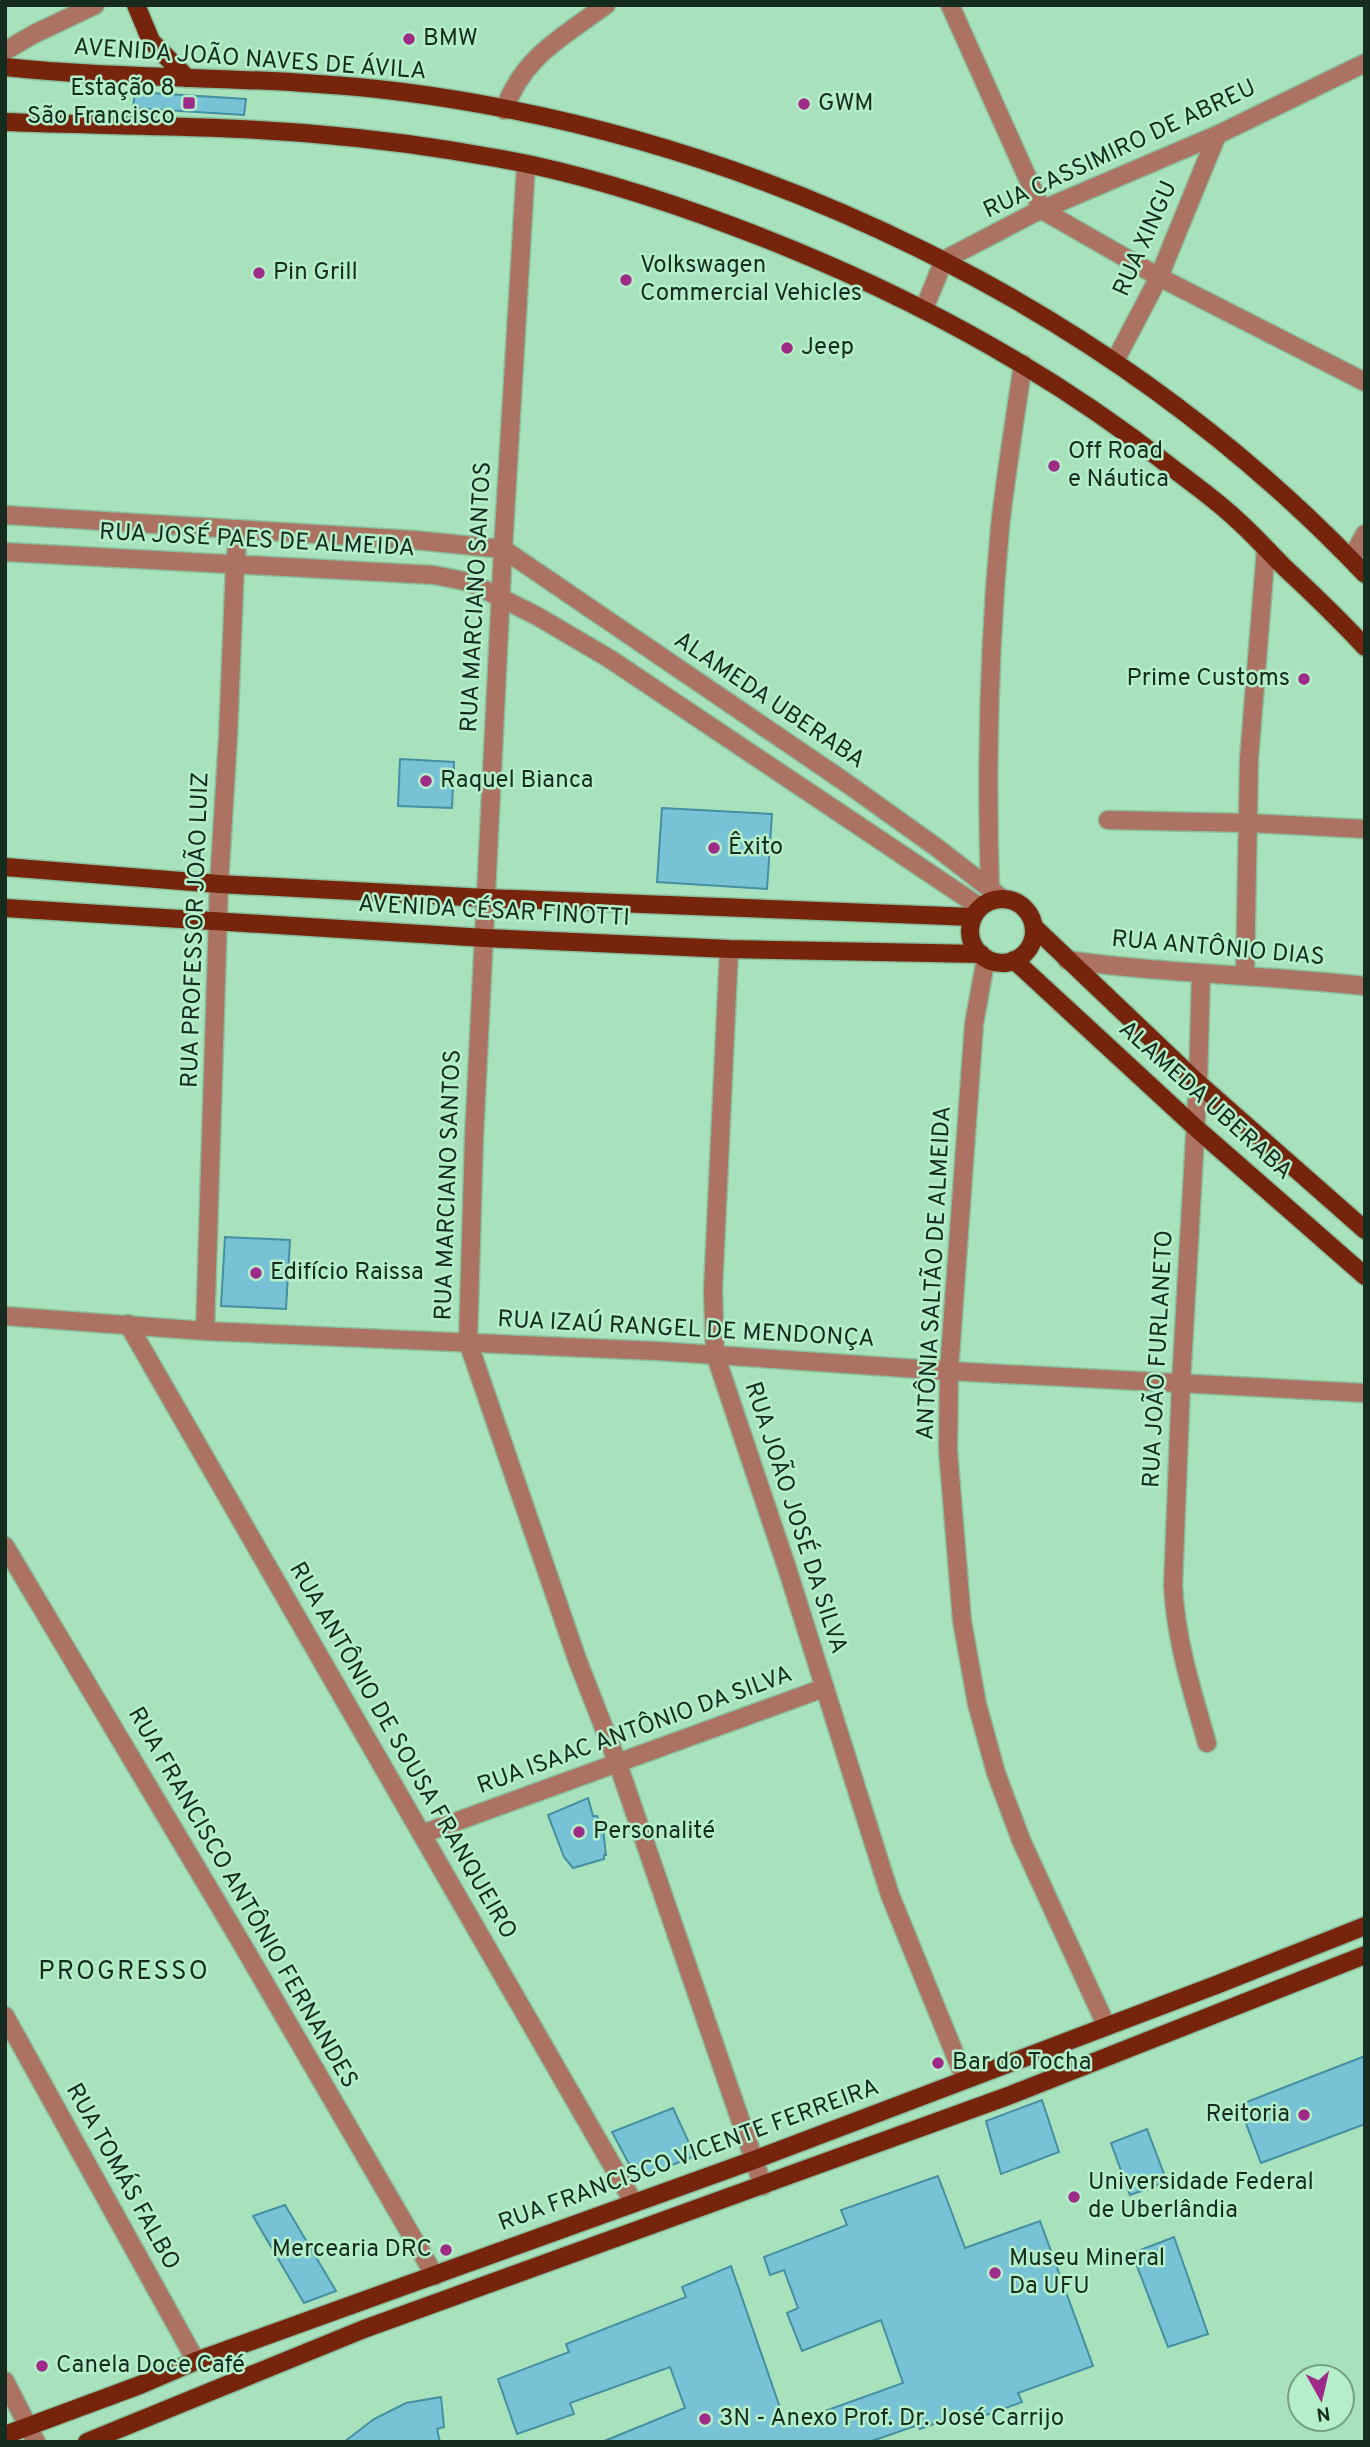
<svg xmlns="http://www.w3.org/2000/svg" width="1370" height="2447" font-family="Overpass,sans-serif">
	<rect width="100%" height="100%" fill="#a8e2bd"/>
	<g fill="#78c2d6" stroke="#458fa2" stroke-width="2">
		<polygon points="135,92 246,99 244,115 133,108"/>
		<polygon points="400,759 454,762 452,808 398,806"/>
		<polygon points="662,808 772,814 767,889 657,882"/>
		<polygon points="225,1237 290,1240 286,1309 221,1306"/>
		<polygon points="588,1798 593,1816 597,1816 603,1829 606,1855 604,1855 604,1859 573,1868 564,1857 548,1815"/>
		<polygon points="1365,2056 1365,2124 1261,2163 1239,2105"/>
		<polygon points="1042,2100 1059,2152 1001,2174 986,2121"/>
		<polygon points="673,2108 695,2156 637,2179 612,2132"/>
		<polygon points="1147,2129 1167,2182 1130,2195 1111,2143"/>
		<polygon points="938,2176 965,2248 1040,2221 1093,2366 1018,2393 1022,2402 970,2421 967,2412 920,2429 918,2425 869,2442 602,2442 685,2408 670,2367 570,2403 574,2414 517,2434 498,2379 569,2352 566,2344 686,2297 682,2287 731,2266 786,2425 903,2383 881,2320 802,2351 787,2313 798,2308 784,2270 770,2275 764,2257 847,2225 841,2210"/>
		<polygon points="285,2205 336,2291 304,2303 253,2216"/>
		<polygon points="1174,2237 1208,2334 1168,2347 1132,2253"/>
		<polygon points="441,2397 444,2427 437,2429 440,2442 344,2442 374,2419 406,2403"/>
	</g>
	<g fill="none" stroke-linecap="round" stroke-linejoin="round">
		<defs>
			<g id="minor">
				<polyline points="950,5 1042,210 1159,277 1365,382"/>
				<polyline points="5,51 34,34 95,5"/>
				<path d="M504,110c19,-53 58,-73 102,-105"/>
				<polyline points="526,164 503,549 474,1138 468,1342 577,1659 618,1764 763,2186"/>
				<polyline points="924,309 944,260 1032,214 1217,135 1365,63"/>
				<polyline points="1115,361 1159,277 1217,135"/>
				<polyline points="5,515 414,540 503,549 845,782 936,847 1003,899"/>
				<polyline points="5,552 434,575 469,582 537,616 610,659 980,907"/>
				<polyline points="1351,559 1365,534"/>
				<polyline points="1108,820 1249,823 1365,829"/>
				<path d="M990,889c-4,-120 -1,-242 10,-362 6,-54 15,-109 23,-163"/>
				<polyline points="729,949 713,1290 715,1354 787,1568 890,1895 965,2079"/>
				<polyline points="986,958 974,1024 949,1371 948,1450 962,1621 977,1704 996,1773 1021,1840 1106,2025"/>
				<path d="M1067,960c99,14 198,15 298,26"/>
				<path d="M1201,974l-3,109 -17,301 -8,202c3,55 19,105 34,157"/>
				<polyline points="1245,975 1249,759 1266,549"/>
				<polyline points="5,1316 205,1331 657,1351 949,1371 1365,1393"/>
				<polyline points="128,1324 634,2203"/>
				<polyline points="205,1331 219,884 228,737 235,564 239,530"/>
				<polyline points="5,1546 242,1944 435,2276"/>
				<polyline points="422,1834 824,1688"/>
				<polyline points="5,2016 196,2361"/>
				<polyline points="5,2381 36,2442"/>
			</g>
			<g id="major">
				<polyline points="136,5 151,41 187,78"/>
				<path d="M5,67c132,14 266,8 398,25 361,47 711,218 962,482"/>
				<path d="M5,122c104,4 207,3 310,12 61,5 121,13 181,24 81,14 162,40 239,69 157,59 304,136 436,240 22,17 45,33 65,52 17,15 32,32 48,48 28,26 55,52 81,80"/>
				<polyline points="5,867 219,884 486,898 973,917"/>
				<circle cx="1002" cy="931" r="32"/>
				<polyline points="5,908 485,938 729,949 981,954"/>
				<polyline points="1034,927 1198,1083 1365,1230"/>
				<polyline points="1014,960 1196,1128 1365,1276"/>
				<polyline points="5,2435 140,2385 196,2361 754,2160 1216,1985 1365,1926"/>
				<polyline points="87,2442 364,2329 1008,2096 1365,1955"/>
			</g>
		</defs>
		<use href="#minor" stroke="#8bbe9d" stroke-width="21"/>
		<use href="#major" stroke="#8bbe9d" stroke-width="21"/>
		<use href="#minor" stroke="#ad7362" stroke-width="18"/>
		<use href="#major" stroke="#76250c" stroke-width="18"/>
	</g>
	<g fill="#9e2b88" stroke="#b4efca" stroke-width="2.5">
		<circle cx="409" cy="39" r="7"/>
		<rect x="182" y="96" width="14" height="14" rx="3.5"/>
		<circle cx="804" cy="104" r="7"/>
		<circle cx="259" cy="273" r="7"/>
		<circle cx="626" cy="280" r="7"/>
		<circle cx="787" cy="348" r="7"/>
		<circle cx="1054" cy="466" r="7"/>
		<circle cx="1304" cy="679" r="7"/>
		<circle cx="426" cy="781" r="7"/>
		<circle cx="714" cy="848" r="7"/>
		<circle cx="256" cy="1273" r="7"/>
		<circle cx="579" cy="1832" r="7"/>
		<circle cx="938" cy="2063" r="7"/>
		<circle cx="1304" cy="2115" r="7"/>
		<circle cx="1074" cy="2197" r="7"/>
		<circle cx="446" cy="2250" r="7"/>
		<circle cx="995" cy="2273" r="7"/>
		<circle cx="42" cy="2366" r="7"/>
		<circle cx="705" cy="2419" r="7"/>
	</g>
	<g text-anchor="middle" dominant-baseline="central" stroke-width="5" stroke-linejoin="round" paint-order="stroke">
		<g font-size="24" fill="#152c1e" stroke="#b4efca" text-anchor="start">
			<text x="423" y="39">BMW</text>
			<text x="175" y="89" text-anchor="end">Estação 8<tspan x="175" dy="28">São Francisco</tspan></text>
			<text x="818" y="104">GWM</text>
			<text x="640" y="266">Volkswagen<tspan x="640" dy="28">Commercial Vehicles</tspan></text>
			<text x="273" y="273">Pin Grill</text>
			<text x="801" y="348">Jeep</text>
			<text x="1068" y="452">Off Road<tspan x="1068" dy="28">e Náutica</tspan></text>
			<text x="1290" y="679" text-anchor="end">Prime Customs</text>
			<text x="440" y="781">Raquel Bianca</text>
			<text x="728" y="848">Êxito</text>
			<text x="270" y="1273">Edifício Raissa</text>
			<text x="593" y="1832">Personalité</text>
			<text x="952" y="2063">Bar do Tocha</text>
			<text x="1290" y="2115" text-anchor="end">Reitoria</text>
			<text x="1088" y="2183">Universidade Federal<tspan x="1088" dy="28">de Uberlândia</tspan></text>
			<text x="432" y="2250" text-anchor="end">Mercearia DRC</text>
			<text x="1009" y="2259">Museu Mineral<tspan x="1009" dy="28">Da UFU</tspan></text>
			<text x="56" y="2366">Canela Doce Café</text>
			<text x="719" y="2419">3N - Anexo Prof. Dr. José Carrijo</text>
		</g>
		<g font-size="24" fill="#152c1e" stroke="#b4efca">
			<text transform="translate(250 60) rotate(4)">AVENIDA JOÃO NAVES DE ÁVILA</text>
			<text transform="translate(1120 150) rotate(-25)">RUA CASSIMIRO DE ABREU</text>
			<text transform="translate(1146 239) rotate(-66)">RUA XINGU</text>
			<text transform="translate(257 541) rotate(3)">RUA JOSÉ PAES DE ALMEIDA</text>
			<text transform="translate(477 597) rotate(-87)">RUA MARCIANO SANTOS</text>
			<text transform="translate(769 701) rotate(34)">ALAMEDA UBERABA</text>
			<text transform="translate(494 912) rotate(3)">AVENIDA CÉSAR FINOTTI</text>
			<text transform="translate(196 930) rotate(-88)">RUA PROFESSOR JOÃO LUIZ</text>
			<text transform="translate(1218 949) rotate(5)">RUA ANTÔNIO DIAS</text>
			<text transform="translate(1205 1101) rotate(42)">ALAMEDA UBERABA</text>
			<text transform="translate(449 1185) rotate(-88)">RUA MARCIANO SANTOS</text>
			<text transform="translate(935 1273) rotate(-87)">ANTÔNIA SALTÃO DE ALMEIDA</text>
			<text transform="translate(686 1330) rotate(3)">RUA IZAÚ RANGEL DE MENDONÇA</text>
			<text transform="translate(1159 1359) rotate(-87)">RUA JOÃO FURLANETO</text>
			<text transform="translate(795 1518) rotate(72)">RUA JOÃO JOSÉ DA SILVA</text>
			<text transform="translate(635 1731) rotate(-20)">RUA ISAAC ANTÔNIO DA SILVA</text>
			<text transform="translate(402 1751) rotate(60)">RUA ANTÔNIO DE SOUSA FRANQUEIRO</text>
			<text transform="translate(242 1898) rotate(60)">RUA FRANCISCO ANTÔNIO FERNANDES</text>
			<text transform="translate(689 2156) rotate(-20)">RUA FRANCISCO VICENTE FERREIRA</text>
			<text transform="translate(122 2177) rotate(61)">RUA TOMÁS FALBO</text>
		</g>
		<g font-size="26" letter-spacing="2" fill="#152c1e" stroke="#b4efca">
			<text x="124" y="1972">PROGRESSO</text>
		</g>
	</g>
	<rect width="1370" height="2447" fill="none" stroke="#152c1e" stroke-width="14"/>
	<g transform="translate(1321 2398) rotate(172)"><circle r="33" fill="#b4efca" stroke="#74a185" stroke-width="2"/>
	<path d="M0-5L12 26L0 18L-12 26Z" fill="#9e2b88"/>
	<text y="-10" font-size="19" font-weight="bold" text-anchor="middle" fill="#152c1e">N</text>
	</g>
</svg>
